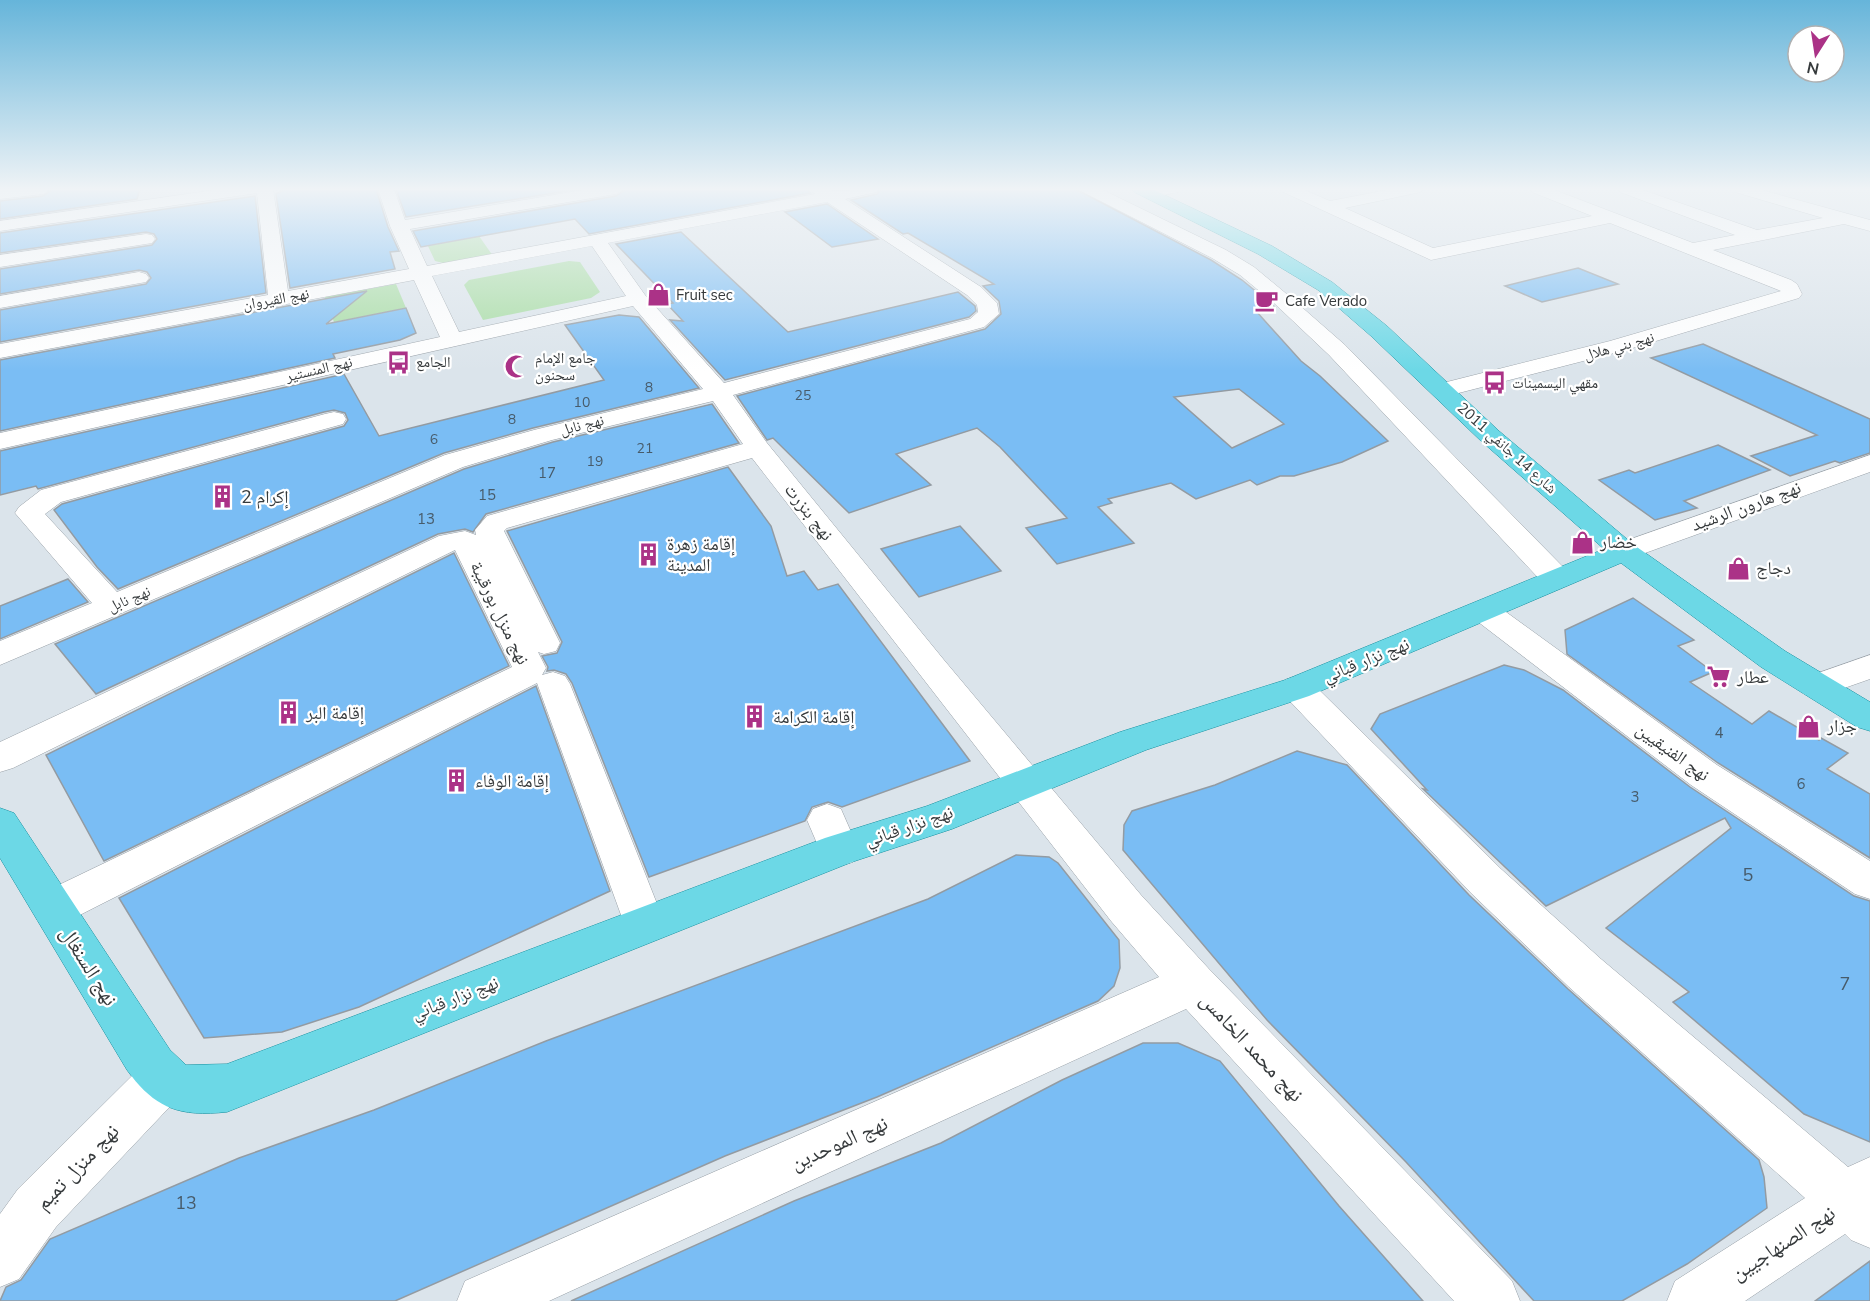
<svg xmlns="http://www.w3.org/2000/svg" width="1870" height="1301" font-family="'Nunito Sans','Noto Naskh Arabic',sans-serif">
	<rect width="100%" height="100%" fill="#dbe4eb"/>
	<g fill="#a6dca2">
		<polygon points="479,236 493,256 447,264 435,261 428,246"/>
		<polygon points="569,261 580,262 600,292 591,298 483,320 464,285 469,280"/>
		<polygon points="396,284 406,308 334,322 325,297"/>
	</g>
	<g fill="#7abdf4" stroke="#939ba2" stroke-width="1.5" fill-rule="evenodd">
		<polygon points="53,189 140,189 137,199 0,219 0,201 43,196"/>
		<polygon points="286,189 376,189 388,227 399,251 390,252 395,269 290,288 276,194"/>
		<polygon points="396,189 578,189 406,217"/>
		<polygon points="626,189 808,189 810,193 589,234 575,219 421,247 413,231 616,196"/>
		<path d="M881,189h191l9,3 130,68 31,20 33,27 -19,4 45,50 19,15 68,65 -46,21 -48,14h-14l-23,9 -7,-5 -54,19 -25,-16 -63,16 4,4 -14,4 36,36 -77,21 -31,-36 41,-10 -67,-71 -23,-19 -81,26 35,31 -82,28 -76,-75 -6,2 -30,-44 248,-67 16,-15 -2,-13 -16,-15 11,-2 -86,-51 -5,1 -52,-34 26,-6zM1239,389l45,35 -52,24 -58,-51z"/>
		<polygon points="255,196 266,293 0,342 0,310 146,284 151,278 147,272 139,270 0,294 0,269 152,245 157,239 154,234 146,232 0,253 0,233"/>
		<polygon points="827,204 878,239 832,247 785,212"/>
		<polygon points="681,232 788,332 958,292 975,306 976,311 969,317 725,380 670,320 683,321 667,304 673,303 616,244"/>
		<polygon points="1578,268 1618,284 1542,302 1505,286"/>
		<polygon points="367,291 326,324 406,308 416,333 400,340 333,354 335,358 0,431 0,360"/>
		<polygon points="619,315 639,317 699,388 533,428 444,453 118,589 97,567 54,510 62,504 344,426 348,420 345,413 334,410 324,412 38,489 36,486 0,495 0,451 344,374 379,436 604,380 565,325"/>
		<polygon points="1703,344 1870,419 1870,453 1840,463 1835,461 1790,476 1751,456 1817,435 1651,358"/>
		<polygon points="712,404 739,443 486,514 473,532 465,529 438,534 96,694 55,644 464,469 553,442"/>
		<polygon points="1718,445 1770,470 1684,501 1697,508 1655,520 1599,480 1629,470 1635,473"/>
		<polygon points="728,467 771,526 787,576 804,571 818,590 838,584 970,761 842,807 828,802 812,807 805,821 649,877 572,683 566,674 554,670 547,671 548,667 542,656 557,653 562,642 507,531"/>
		<polygon points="960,526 1001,571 919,597 881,549"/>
		<polygon points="454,553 509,666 104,861 46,755"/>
		<polygon points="68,579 88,602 0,639 0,606"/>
		<polygon points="1633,598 1694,640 1678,646 1713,672 1690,682 1752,724 1769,711 1819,740 1821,738 1848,753 1827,769 1870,794 1870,858 1718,763 1567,654 1565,630"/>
		<polygon points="1504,665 1524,670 1563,690 1690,787 1854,896 1870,901 1870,1142 1804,1114 1673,1002 1689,992 1606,928 1731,828 1725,818 1546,906 1423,789 1427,790 1371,729 1380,714"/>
		<polygon points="536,686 610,891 359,1007 282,1032 204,1038 119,898"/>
		<polygon points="1297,751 1347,765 1469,895 1568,989 1759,1160 1764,1177 1767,1208 1687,1264 1622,1301 1534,1301 1406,1162 1267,1020 1123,850 1124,825 1132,811 1215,785"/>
		<polygon points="1016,855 1049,857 1058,863 1119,940 1120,968 1114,986 1098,1001 877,1097 725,1156 395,1301 0,1301 6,1287 21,1280 50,1239 239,1158 374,1110 546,1041 928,899"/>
		<polygon points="1143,1043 1178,1043 1220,1061 1339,1206 1423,1301 571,1301 794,1201 941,1143 1062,1080"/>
		<polygon points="1870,1261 1870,1301 1815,1301"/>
	</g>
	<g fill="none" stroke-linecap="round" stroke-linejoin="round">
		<defs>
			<g id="minor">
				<polygon points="0,189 51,189 43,194 0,199"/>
				<path d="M222,189h51l15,102 121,-22 -19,-43 -12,-37h16l11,31 184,-31h35l-8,5 -206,35 17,37 388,-72 -5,-5h19l4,2 46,-2 -2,3 -32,7 136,88 16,16 2,11 -15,13 -251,68 34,48 177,217 197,235 68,74 303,312 8,20h-66l-268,-292 -637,292h-92l8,-20 694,-304 -48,-56 -359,-463 -245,70 -3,3 56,112 -4,8 -12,3 -6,-2 8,16 -4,7 11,-3 12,4 5,8 95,240 -6,13 -15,6 -15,-6 -92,-254 -469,238 -15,5 -15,-5 -6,-13 6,-13 474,-228 -57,-117 -442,218 -13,4v-30l439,-206 26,-5 11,4 -1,-5 12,-14 256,-72 -30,-43 -161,39 -89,27 -463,198v-24l92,-38 -77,-90 4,-6 22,-17 284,-76 9,-2 9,2 3,5 -3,5 -282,78 -16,12 72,78 328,-137 89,-25 169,-41 -70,-83 -633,143v-16l440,-96 -26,-57 -414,78v-14l268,-49 -11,-102 -257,38v-10zM827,202l140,93 10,10 1,7 -8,7 -246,64 -79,-88 -37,-52zM592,246l34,50 -167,36 -27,-56z"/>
				<polygon points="1081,189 1101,189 1226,250 1254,267 1289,296 1345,345 1567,571 1571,578 1567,585 1556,587 1545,585 1329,355 1275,304 1240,275 1212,258 1083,192"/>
				<polygon points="1143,189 1180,189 1178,192 1149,198 1141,193"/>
				<polygon points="1281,189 1302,189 1330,201 1392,189 1423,189 1421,192 1345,208 1433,248 1592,216 1532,192 1530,189 1552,189 1693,243 1735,235 1620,192 1618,189 1640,189 1757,230 1823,218 1735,192 1733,189 1758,189 1870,220 1870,231 1844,224 1713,250 1791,280 1797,284 1802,294 1799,298 1626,350 1443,397 1435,395 1431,390 1435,385 1610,341 1781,291 1610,223 1431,260 1283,192"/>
				<polygon points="146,234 152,235 155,239 152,243 0,267 0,255"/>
				<polygon points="139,272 146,274 149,278 146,282 0,308 0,296"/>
				<polygon points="1870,455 1870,472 1634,557 1624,560 1614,557 1609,551 1614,545"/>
				<polygon points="1484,601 1495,604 1717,765 1870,861 1870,899 1855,894 1691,785 1473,618 1468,611 1473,604"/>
				<polygon points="1870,655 1870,679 1816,698 1804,694 1799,686 1804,678"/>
				<polygon points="1297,676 1309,680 1501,869 1601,959 1848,1167 1870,1157 1870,1248 1851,1240 1845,1234 1745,1301 1667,1301 1675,1281 1805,1198 1569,987 1471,893 1285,696 1280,688 1285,680"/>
				<polygon points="827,804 841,809 859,850 853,862 839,866 825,862 807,820 813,809"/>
				<polygon points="162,1056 179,1063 186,1080 179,1097 56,1227 19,1279 0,1287 0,1214 18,1189 145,1063"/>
			</g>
			<path id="major" d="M1132,189h20l120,57 60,36 55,44 112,105 135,114 151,106 85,51v29l-13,-4 -96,-60 -140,-104 -312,133 -163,54 -194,79 -100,33 -625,250c-47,5 -72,-3 -100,-42l-127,-212v-50l14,5 156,237 16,15 41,-1 598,-226 102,-32 193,-74 165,-52 319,-131 -123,-108 -110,-105 -53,-46 -60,-36 -124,-62z"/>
		</defs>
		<use href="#minor" stroke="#979fa6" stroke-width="1"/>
		<use href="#major" stroke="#19909f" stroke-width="1"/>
		<use href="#minor" fill="#fff" fill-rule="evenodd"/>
		<use href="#major" fill="#6cd8e6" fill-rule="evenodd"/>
	</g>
	<linearGradient id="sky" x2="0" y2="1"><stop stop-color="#66b5da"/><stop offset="0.51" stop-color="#eff3f6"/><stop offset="1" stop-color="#eff3f6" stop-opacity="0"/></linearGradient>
	<rect width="1870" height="371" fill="url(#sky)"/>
	<defs>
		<symbol id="shop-bare" viewBox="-9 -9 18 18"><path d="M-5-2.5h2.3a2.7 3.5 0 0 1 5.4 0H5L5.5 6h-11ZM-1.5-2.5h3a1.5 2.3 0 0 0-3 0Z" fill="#ab3287" stroke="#fff" stroke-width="2.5" paint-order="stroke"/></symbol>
		<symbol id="cafe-bare" viewBox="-9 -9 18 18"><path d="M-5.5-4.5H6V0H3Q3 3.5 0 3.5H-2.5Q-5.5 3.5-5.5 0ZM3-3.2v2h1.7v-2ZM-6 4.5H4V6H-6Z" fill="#ab3287" stroke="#fff" stroke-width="2.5" paint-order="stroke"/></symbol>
		<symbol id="bus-bare" viewBox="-9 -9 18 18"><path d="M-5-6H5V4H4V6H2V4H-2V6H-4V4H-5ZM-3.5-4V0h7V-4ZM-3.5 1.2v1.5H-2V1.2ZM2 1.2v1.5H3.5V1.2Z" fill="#ab3287" stroke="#fff" stroke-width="2.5" paint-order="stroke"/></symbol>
		<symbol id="mosque-bare" viewBox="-9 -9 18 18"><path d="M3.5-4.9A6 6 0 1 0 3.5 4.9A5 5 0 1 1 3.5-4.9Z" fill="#ab3287" stroke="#fff" stroke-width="2.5" paint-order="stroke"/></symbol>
		<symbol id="building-bare" viewBox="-9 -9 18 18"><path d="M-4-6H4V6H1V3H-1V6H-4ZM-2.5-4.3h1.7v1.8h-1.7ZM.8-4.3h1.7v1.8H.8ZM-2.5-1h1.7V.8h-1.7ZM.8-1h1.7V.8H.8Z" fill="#ab3287" stroke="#fff" stroke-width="2.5" paint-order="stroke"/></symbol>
		<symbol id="supermarket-bare" viewBox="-9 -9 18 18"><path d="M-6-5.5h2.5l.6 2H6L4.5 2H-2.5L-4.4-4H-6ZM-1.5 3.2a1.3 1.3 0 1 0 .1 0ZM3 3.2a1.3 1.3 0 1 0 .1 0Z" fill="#ab3287" stroke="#fff" stroke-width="2.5" paint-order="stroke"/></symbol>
	</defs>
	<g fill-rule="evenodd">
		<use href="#shop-bare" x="642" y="278" width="33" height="33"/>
		<use href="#cafe-bare" x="1250" y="284" width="33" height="33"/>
		<use href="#bus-bare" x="382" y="346" width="33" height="33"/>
		<use href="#mosque-bare" x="500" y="350" width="33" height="33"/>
		<use href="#bus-bare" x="1478" y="366" width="33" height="33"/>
		<use href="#building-bare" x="206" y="480" width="33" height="33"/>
		<use href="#shop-bare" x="1566" y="526" width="33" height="33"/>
		<use href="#building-bare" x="632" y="538" width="33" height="33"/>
		<use href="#shop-bare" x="1722" y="552" width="33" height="33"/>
		<use href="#supermarket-bare" x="1702" y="660" width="33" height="33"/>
		<use href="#building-bare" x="272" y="696" width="33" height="33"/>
		<use href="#building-bare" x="738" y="700" width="33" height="33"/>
		<use href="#shop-bare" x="1792" y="710" width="33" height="33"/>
		<use href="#building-bare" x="440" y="764" width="33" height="33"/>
	</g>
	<g text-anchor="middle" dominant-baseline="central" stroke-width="4.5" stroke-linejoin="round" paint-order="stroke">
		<g font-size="14" fill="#475b6a">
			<text x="649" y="387">8</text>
			<text x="803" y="395">25</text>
			<text x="582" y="402">10</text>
			<text x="512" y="419">8</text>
			<text x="434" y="439">6</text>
			<text x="645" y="448">21</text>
			<text x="595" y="461">19</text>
		</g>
		<g font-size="15" fill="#363a3c" stroke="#fff" text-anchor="start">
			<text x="676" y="295">Fruit sec</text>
			<text x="1285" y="301">Cafe Verado</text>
			<text x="535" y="358">جامع الإمام<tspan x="535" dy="17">سحنون</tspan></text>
			<text x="416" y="362">الجامع</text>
			<text x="1512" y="383">مقهي اليسمينات</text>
		</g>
		<g font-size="15" fill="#363a3c" stroke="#fff">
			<text transform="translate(276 299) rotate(-10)">نهج القيروان</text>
			<text transform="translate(1619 346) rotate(-15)">نهج بني هلال</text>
			<text transform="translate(319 369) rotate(-13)">نهج المنستير</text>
			<text transform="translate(582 425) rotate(-14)">نهج نابل</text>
			<text transform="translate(1507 448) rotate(42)">شارع 14 جانفي 2011</text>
			<text transform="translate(129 599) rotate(-23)">نهج نابل</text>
		</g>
		<g font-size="15" fill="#475b6a">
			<text x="547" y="473">17</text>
			<text x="487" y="495">15</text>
			<text x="426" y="519">13</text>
			<text x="1719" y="733">4</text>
			<text x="1801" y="784">6</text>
			<text x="1635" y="797">3</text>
		</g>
		<g font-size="18" fill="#363a3c" stroke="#fff" text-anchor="start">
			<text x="241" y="497">إكرام 2</text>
			<text x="1600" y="542">خضار</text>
			<text x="667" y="544">إقامة زهرة<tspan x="667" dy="21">المدينة</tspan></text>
			<text x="1756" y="568">دجاج</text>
			<text x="1737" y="677">عطار</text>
			<text x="306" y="713">إقامة البر</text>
			<text x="773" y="717">إقامة الكرامة</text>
			<text x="1827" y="726">جزار</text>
			<text x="475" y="781">إقامة الوفاء</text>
		</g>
		<g font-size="18" fill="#363a3c" stroke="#fff">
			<text transform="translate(1746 506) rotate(-20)">نهج هارون الرشيد</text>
			<text transform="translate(809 512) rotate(52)">نهج بنزرت</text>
			<text transform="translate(500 613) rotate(64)">نهج منزل بورقيبة</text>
			<text transform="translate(1366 660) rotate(-22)">نهج نزار قباني</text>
			<text transform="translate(1673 752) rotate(36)">نهج الفنيقيين</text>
			<text transform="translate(909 826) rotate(-19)">نهج نزار قباني</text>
			<text transform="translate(455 998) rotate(-21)">نهج نزار قباني</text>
		</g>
		<g font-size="18" fill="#475b6a">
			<text x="1748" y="875">5</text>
			<text x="1845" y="984">7</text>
			<text x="186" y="1203">13</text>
		</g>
		<g font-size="21" fill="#363a3c" stroke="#fff">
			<text transform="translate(89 966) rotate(58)">نهج السنغال</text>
			<text transform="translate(1252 1047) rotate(47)">نهج محمد الخامس</text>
			<text transform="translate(839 1143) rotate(-24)">نهج الموحدين</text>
			<text transform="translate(77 1167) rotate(-46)">نهج منزل تميم</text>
			<text transform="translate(1783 1243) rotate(-33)">نهج الصنهاجيين</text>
		</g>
	</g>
	<g transform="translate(1816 54) rotate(192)"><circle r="28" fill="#ffffff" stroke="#afb0b1" stroke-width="1.5"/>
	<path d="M0-4.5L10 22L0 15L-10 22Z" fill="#ab3287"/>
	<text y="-9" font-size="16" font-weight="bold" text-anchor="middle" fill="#363a3c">N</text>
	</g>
</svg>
